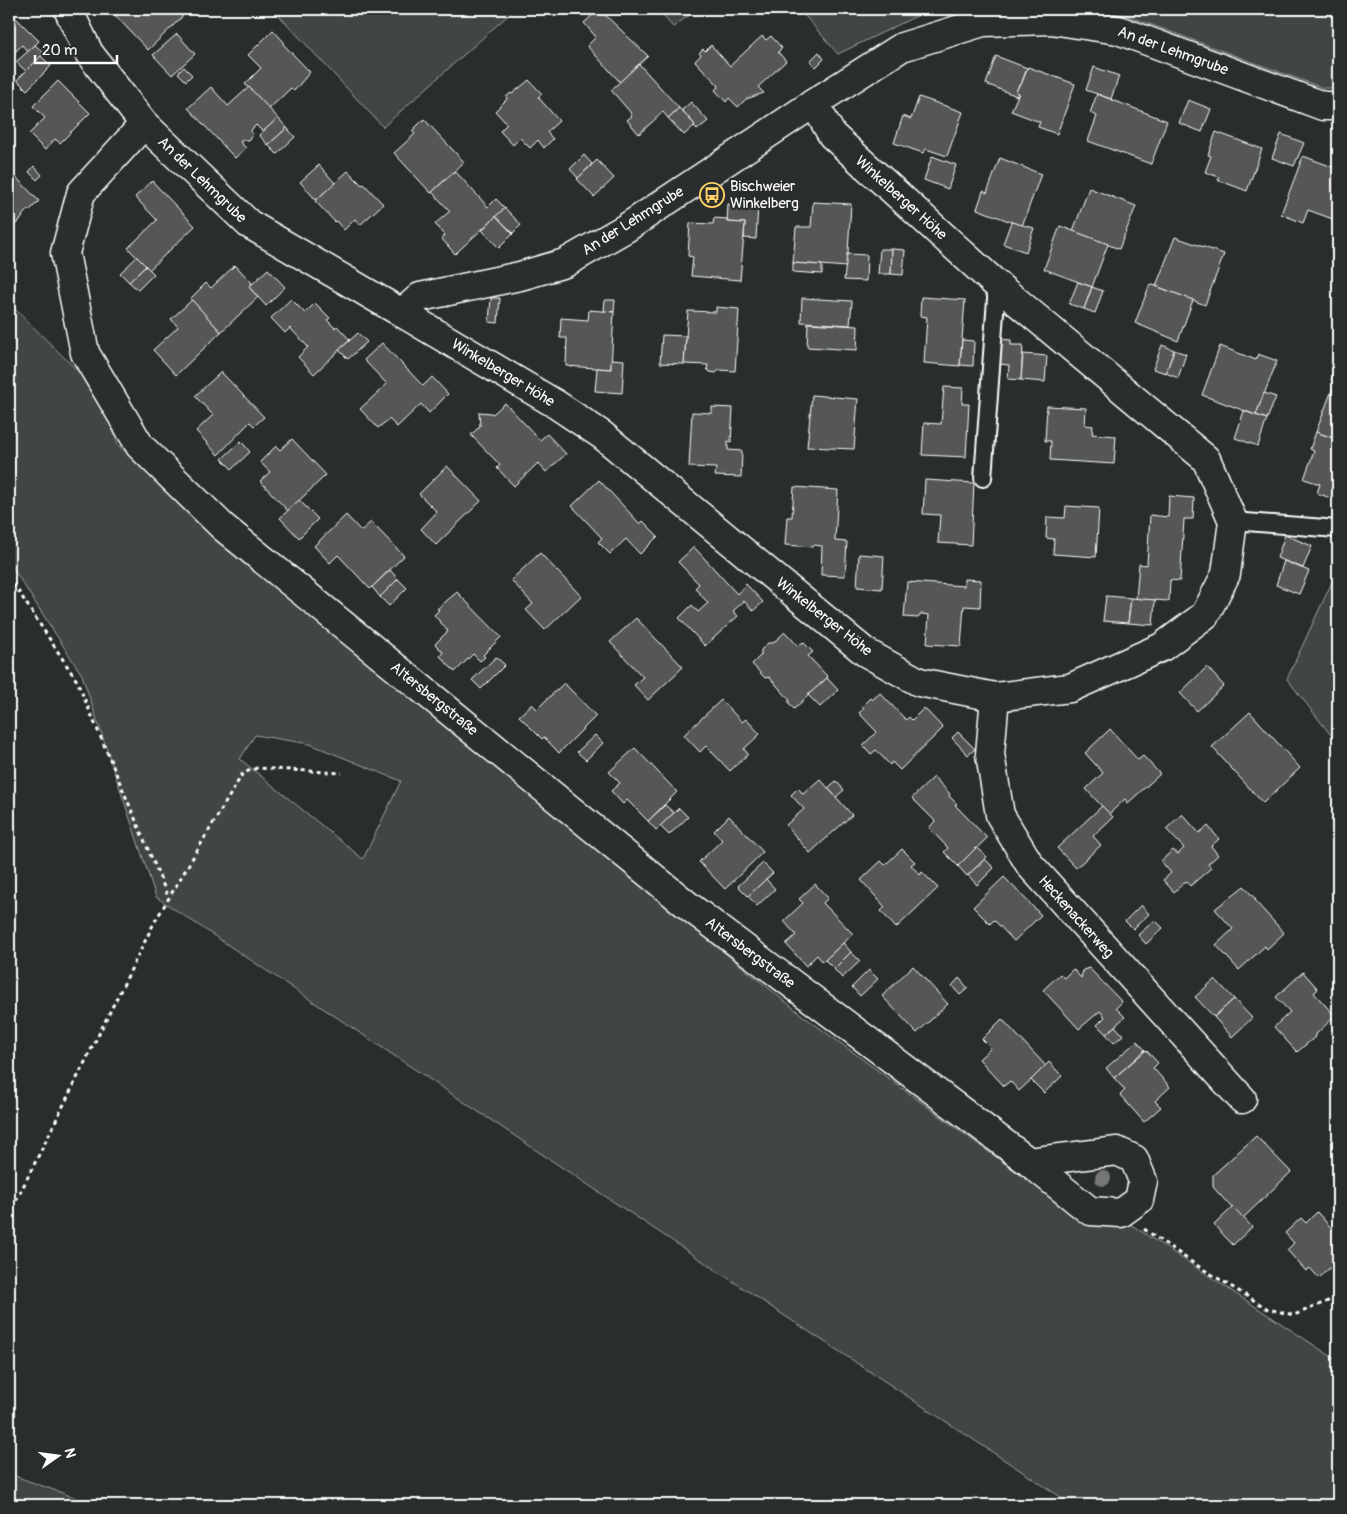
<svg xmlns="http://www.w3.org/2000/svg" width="1347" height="1514" font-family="Pangolin,sans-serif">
	<rect width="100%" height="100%" fill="#2a2d2e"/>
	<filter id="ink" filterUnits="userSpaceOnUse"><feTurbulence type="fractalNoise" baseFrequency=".02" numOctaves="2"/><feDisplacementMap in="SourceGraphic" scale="10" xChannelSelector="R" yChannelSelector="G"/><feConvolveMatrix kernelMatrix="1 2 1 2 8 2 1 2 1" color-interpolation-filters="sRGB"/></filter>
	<g filter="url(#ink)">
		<g fill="#414445" stroke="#a0a2a2" fill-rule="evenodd">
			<polygon points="273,9 515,9 383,127"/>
			<polygon points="657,9 698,9 673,27"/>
			<polygon points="799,9 931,9 838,54"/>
			<polygon points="1085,9 1338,9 1338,88 1323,88 1125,15"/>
			<path d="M9,303l88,87 22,56 103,91 141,120 184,153 255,205 280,205h42l214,141v144h-265l-294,-193 -623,-415 -74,-222 -73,-113zM255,735l55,9 91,37 -38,78 -123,-100z"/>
			<polygon points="1338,569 1338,744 1287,679"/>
			<polygon points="9,1474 96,1505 9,1505"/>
		</g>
		<g fill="#555758" stroke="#fff">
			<polygon points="117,9 177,9 183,16 148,50 113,13"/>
			<polygon points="599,9 648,56 620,82 587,46 596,37 584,23"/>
			<polygon points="9,11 39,41 28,52 22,45 9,58"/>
			<polygon points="273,30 284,42 283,44 310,72 294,91 291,88 269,109 245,84 261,68 248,55"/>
			<polygon points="177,34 195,54 172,75 153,55"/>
			<polygon points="762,36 766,40 771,36 782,48 778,52 786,61 758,87 764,93 746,99 738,107 729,98 726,102 715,90 719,86 695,61 701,55 699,53 703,49 705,51 711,45 730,66"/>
			<polygon points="35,45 44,53 26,71 16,62"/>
			<polygon points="819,52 824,59 816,67 810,61"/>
			<polygon points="41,56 51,66 27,90 17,80"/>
			<polygon points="996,56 1027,68 1021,85 1019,85 1016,92 1019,93 1017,96 986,84"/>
			<polygon points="639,64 679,108 668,118 663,112 639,134 627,120 632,116 630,114 631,113 611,90"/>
			<polygon points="184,67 192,75 186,81 178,73"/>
			<polygon points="1028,67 1075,84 1057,134 1038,127 1040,122 1011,111 1019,93 1016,92 1019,85 1021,85"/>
			<polygon points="1094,67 1119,76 1111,99 1086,90"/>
			<polygon points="529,80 542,94 538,97 559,121 547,132 553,139 544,148 538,140 530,148 520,138 513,145 500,131 507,124 495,111 507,99 506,97 511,93 512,94"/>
			<polygon points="58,81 90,113 60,143 55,139 45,150 29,134 45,118 33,106"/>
			<polygon points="211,87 228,106 249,87 278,118 263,132 256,125 251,130 252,137 249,140 243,140 240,142 246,148 235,158 188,108"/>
			<polygon points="1097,94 1167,121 1151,164 1088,141 1097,116 1090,113"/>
			<polygon points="919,97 963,112 947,156 926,149 923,153 894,143 903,116 911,119"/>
			<polygon points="1188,100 1211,109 1202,132 1179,123"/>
			<polygon points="691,102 708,121 697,130 694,126 695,125 682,110"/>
			<polygon points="679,108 695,125 684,135 668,118"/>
			<polygon points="278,118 287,128 268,145 259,135"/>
			<polygon points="424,119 464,162 431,193 394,153 415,134 412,131"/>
			<polygon points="287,128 295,137 277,154 268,145"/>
			<polygon points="1216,132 1262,149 1247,191 1218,180 1219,177 1205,172 1211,156 1208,155"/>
			<polygon points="1281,134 1304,143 1294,166 1272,158"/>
			<polygon points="584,155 592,164 578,178 570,169"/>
			<polygon points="932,156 956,165 948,189 924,180"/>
			<polygon points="1303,156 1338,169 1338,221 1308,210 1303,223 1281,214"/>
			<polygon points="1000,158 1041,174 1022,226 977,209 983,191 987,193"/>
			<polygon points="597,160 614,178 594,197 577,179"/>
			<polygon points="319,165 335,183 316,200 300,182"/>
			<polygon points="34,166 42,175 37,180 29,172"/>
			<polygon points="9,170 39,201 29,211 28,209 22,216 23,217 9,231"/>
			<polygon points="348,171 362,185 364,184 383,204 360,225 355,219 344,230 336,221 335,222 315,201"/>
			<polygon points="455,171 488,207 496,199 505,208 455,254 442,239 445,235 435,224 450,211 432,192"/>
			<polygon points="152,181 195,226 149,270 128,248 157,220 135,197"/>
			<polygon points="1089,188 1136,206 1119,249 1073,231"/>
			<polygon points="813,202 851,204 847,267 793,263 796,227 811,227"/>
			<polygon points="728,204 758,206 756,239 744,238 745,223 727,222"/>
			<polygon points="505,208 521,225 513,233 496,216"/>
			<polygon points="496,216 513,234 499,248 482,230"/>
			<polygon points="714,218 727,219 727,222 745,223 740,280 691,276 693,257 688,256 690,223 713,224"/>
			<polygon points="1011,222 1034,228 1026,252 1003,244"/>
			<polygon points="1060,226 1108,244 1092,287 1044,269"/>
			<polygon points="1175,237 1224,254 1205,305 1156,286"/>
			<polygon points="880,249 892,249 891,274 878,274"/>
			<polygon points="892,249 905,250 903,275 891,274"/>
			<polygon points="847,254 867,255 866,281 844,280"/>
			<polygon points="137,257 146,266 129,282 120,273"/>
			<polygon points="793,263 822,265 822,274 793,272"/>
			<polygon points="235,265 252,283 249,287 258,297 221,332 190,299 206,283 211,288"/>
			<polygon points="146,266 154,274 138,290 129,282"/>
			<polygon points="268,269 285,287 266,306 249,287"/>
			<polygon points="1078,282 1092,287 1084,309 1069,304"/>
			<polygon points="1150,284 1193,300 1178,341 1135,323"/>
			<polygon points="1092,287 1103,291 1095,313 1084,309"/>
			<polygon points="921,297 965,300 960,366 924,363 927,317 920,316"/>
			<polygon points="491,298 500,298 498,323 489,322"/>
			<polygon points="802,298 852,301 850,325 801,322"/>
			<polygon points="291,299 305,313 315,303 330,318 327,320 335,328 337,326 350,340 314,374 298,357 308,347 290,328 285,333 271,318"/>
			<polygon points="192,300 221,332 176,375 153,350 178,327 171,319"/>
			<polygon points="605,300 615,300 614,312 604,311"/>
			<polygon points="716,307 739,309 735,371 719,370 716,373 710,372 707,369 708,365 684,364 688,311 716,312"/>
			<polygon points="589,310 614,312 611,369 566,366 567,338 560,338 561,318 588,320"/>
			<polygon points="808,323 858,326 857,350 807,347"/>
			<polygon points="358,333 367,342 348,359 339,350"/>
			<polygon points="662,335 686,336 684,364 660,363"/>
			<polygon points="1000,339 1011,340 1011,345 1023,345 1021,380 1008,379 1009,365 998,364"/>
			<polygon points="962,340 974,341 973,366 960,365"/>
			<polygon points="382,343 423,386 432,377 448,394 429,413 421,404 397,427 389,419 378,428 360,409 387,384 364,360"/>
			<polygon points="1162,345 1174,350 1166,373 1153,369"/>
			<polygon points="1220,346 1256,360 1258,354 1277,361 1256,415 1202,395"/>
			<polygon points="1174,350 1186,354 1178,378 1166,373"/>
			<polygon points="1023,354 1047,356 1045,382 1021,380"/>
			<polygon points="611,359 624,360 622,393 595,391 597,368 611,369"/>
			<polygon points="221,372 264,417 254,426 250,422 218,455 196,431 213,415 195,396"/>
			<polygon points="1333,376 1338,378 1338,440 1316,432 1335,382 1331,380"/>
			<polygon points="944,387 963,388 962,404 969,404 966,457 922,455 924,423 941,424"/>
			<polygon points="1264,393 1276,397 1267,419 1256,415"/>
			<polygon points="812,395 858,399 854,449 807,447"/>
			<polygon points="505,403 540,440 547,434 566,454 546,472 538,463 514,486 497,468 500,465 471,435 480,426 479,412 491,413 493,414"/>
			<polygon points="1047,406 1086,408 1085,425 1093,426 1092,434 1116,436 1114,464 1050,460 1051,441 1045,441"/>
			<polygon points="712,407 733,408 731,442 728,441 728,450 742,451 741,477 715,476 716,468 689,467 692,412 712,413"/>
			<polygon points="1244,411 1267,419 1258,446 1235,438"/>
			<polygon points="1316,432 1338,440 1338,501 1317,493 1320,484 1304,479 1314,451 1310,449"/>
			<polygon points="292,439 326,475 288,511 260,481 270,472 260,462 276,446 280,450"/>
			<polygon points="241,441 250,452 232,469 222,459"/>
			<polygon points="447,466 481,501 436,545 421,529 437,512 419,494"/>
			<polygon points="599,480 640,524 643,521 658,536 640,554 626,539 610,554 598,542 602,538 572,506"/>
			<polygon points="925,480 974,483 971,545 938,543 940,515 923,514"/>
			<polygon points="794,487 838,490 835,541 847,542 845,576 821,575 822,546 813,545 813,547 785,545 787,517 792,517"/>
			<polygon points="1169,496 1194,498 1193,519 1184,519 1180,581 1170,580 1169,601 1136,599 1139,564 1147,565 1150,515 1168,517"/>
			<polygon points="299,500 318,519 299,538 280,518"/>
			<polygon points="1066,506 1099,508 1096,557 1053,554 1054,539 1046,538 1047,517 1065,518"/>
			<polygon points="346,515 361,531 371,522 404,556 370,589 338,555 330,563 314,546"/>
			<polygon points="1285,535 1312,546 1303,568 1277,558"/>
			<polygon points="694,547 737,594 746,584 763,602 753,611 744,601 733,611 738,616 705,646 679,618 692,605 698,612 708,603 695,588 699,584 678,562"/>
			<polygon points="540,553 581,596 545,630 526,610 533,604 511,580"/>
			<polygon points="859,554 884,556 882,589 857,587"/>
			<polygon points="1284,561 1309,571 1299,594 1276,585"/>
			<polygon points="390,570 398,579 380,597 372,587"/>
			<polygon points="398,579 407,588 389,606 380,597"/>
			<polygon points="964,579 981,580 980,607 964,606 961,646 927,644 929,615 921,614 918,618 904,617 907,582 964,586"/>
			<polygon points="457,592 501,637 483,655 485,657 480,661 473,654 455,672 440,656 443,652 435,644 448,631 434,615 439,610 437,609"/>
			<polygon points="1106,596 1131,598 1128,623 1103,621"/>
			<polygon points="1131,598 1155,600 1153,625 1128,623"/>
			<polygon points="636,618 683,667 648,700 634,685 643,677 610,642"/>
			<polygon points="785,632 798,646 803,642 813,652 808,656 828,677 794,709 789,703 789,699 769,677 765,678 752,664 761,655 761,650 768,643 773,643"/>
			<polygon points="496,657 505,665 481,689 472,680"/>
			<polygon points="1207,667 1224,686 1197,711 1180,693"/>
			<polygon points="827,678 838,690 820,707 808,695"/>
			<polygon points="564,683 596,716 559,753 544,737 542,739 519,716 532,704 537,709"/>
			<polygon points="880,693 906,720 909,717 912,720 924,708 943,728 900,770 892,762 890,765 876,750 871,754 863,745 877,732 859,713 864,708 862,706 870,698 872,700"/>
			<polygon points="721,700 742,722 746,719 760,734 744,749 748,754 730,771 706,746 700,752 684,735"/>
			<polygon points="1250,712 1300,768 1263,803 1212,747"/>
			<polygon points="1110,729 1138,760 1143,756 1160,774 1128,803 1125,799 1109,814 1086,789 1103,773 1085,753"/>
			<polygon points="958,732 975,749 968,755 952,738"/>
			<polygon points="595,735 603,743 586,760 577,752"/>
			<polygon points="635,748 677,792 648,821 627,800 623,804 611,791 620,783 609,772"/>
			<polygon points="934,777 950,794 949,796 957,804 955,805 987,838 958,866 944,852 948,848 929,828 935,821 912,798"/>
			<polygon points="820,779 852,815 810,853 786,825 804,809 791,795 798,788 803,794"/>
			<polygon points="836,781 844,790 836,797 828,788"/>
			<polygon points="665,805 674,813 656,830 648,821"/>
			<polygon points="1102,806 1113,817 1093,836 1101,845 1076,868 1057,848"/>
			<polygon points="679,808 688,817 669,835 660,826"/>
			<polygon points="1182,814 1199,833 1208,826 1219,839 1211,846 1218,855 1208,864 1211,868 1190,886 1186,881 1174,892 1163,880 1171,873 1161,861 1173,850 1178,854 1184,848 1166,829"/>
			<polygon points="729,816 763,852 725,889 699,862 722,840 714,831"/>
			<polygon points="977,847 987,857 967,876 958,866"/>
			<polygon points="902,849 915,862 911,865 920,875 922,872 938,888 896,928 881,911 885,907 861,880 881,861 885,865"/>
			<polygon points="985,859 994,868 977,885 968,875"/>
			<polygon points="763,863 773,873 748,896 738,886"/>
			<polygon points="1004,877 1041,915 1014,941 994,920 990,924 973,907"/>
			<polygon points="766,879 775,889 757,906 748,896"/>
			<polygon points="815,884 828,898 823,903 853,934 823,962 817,955 806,966 786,944 796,935 784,921 803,903 799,899"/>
			<polygon points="1244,886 1256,900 1255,901 1284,933 1267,949 1265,946 1239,970 1216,945 1233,929 1215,909"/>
			<polygon points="1141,905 1149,914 1133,929 1125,921"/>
			<polygon points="1155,920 1163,928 1146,944 1138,935"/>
			<polygon points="843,943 851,952 834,969 825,960"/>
			<polygon points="851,952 860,961 842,978 834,969"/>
			<polygon points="913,966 948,1004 917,1033 882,996"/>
			<polygon points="1089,968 1122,1002 1116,1008 1125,1017 1106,1034 1097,1025 1105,1017 1100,1011 1079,1029 1043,990 1060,974 1064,978 1073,969 1081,978 1083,970"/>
			<polygon points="869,970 878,979 860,996 852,987"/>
			<polygon points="1303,972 1318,989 1314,993 1335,1016 1314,1036 1315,1037 1297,1052 1274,1027 1290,1012 1276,997"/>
			<polygon points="959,978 968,988 960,995 952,986"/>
			<polygon points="1215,979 1234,999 1214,1017 1195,997"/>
			<polygon points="1234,999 1252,1018 1232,1037 1214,1017"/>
			<polygon points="1002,1019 1046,1066 1019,1091 1010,1081 1004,1086 979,1059 991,1048 982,1039"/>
			<polygon points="1115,1026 1123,1035 1114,1043 1106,1034"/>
			<polygon points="1137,1041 1145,1050 1114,1078 1106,1068"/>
			<polygon points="1146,1050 1158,1063 1153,1068 1170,1087 1155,1101 1161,1107 1144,1122 1120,1095 1125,1090 1114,1078"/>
			<polygon points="1049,1062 1062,1076 1044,1093 1031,1080"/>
			<polygon points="1256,1136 1291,1172 1243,1218 1233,1207 1232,1208 1213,1187 1213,1175"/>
			<polygon points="1233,1207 1252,1227 1233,1245 1214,1225"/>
			<polygon points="1317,1212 1338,1236 1338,1260 1319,1278 1310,1268 1306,1271 1287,1250 1294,1243 1285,1233 1301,1218 1306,1223"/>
		</g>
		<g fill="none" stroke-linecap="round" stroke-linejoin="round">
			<defs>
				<g id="service">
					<polyline points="983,478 997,285"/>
					<polyline points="1233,521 1338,529"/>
				</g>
				<g id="minor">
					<polyline points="68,9 89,53 144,124 249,224 402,313 420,297 520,276 565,263 626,228 814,103 902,47 983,22 1051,20 1118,30 1323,106 1338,106"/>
					<polyline points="144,124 81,193 65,253 85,353 140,446 223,527 691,908 1029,1162 1090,1211 1121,1213 1139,1200 1143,1181 1134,1159 1117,1151 1029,1162"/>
					<polyline points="402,313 554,403 602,435 865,652 919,682 995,697 1070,688 1162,647 1205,615 1226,574 1233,521 1206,459 997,285 832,135 814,103"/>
					<polyline points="995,697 990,754 1000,815 1030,865 1242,1099"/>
				</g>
			</defs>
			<use href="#service" stroke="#fff" stroke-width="20"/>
			<use href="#minor" stroke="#fff" stroke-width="31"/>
			<g stroke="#fff" stroke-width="3" stroke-dasharray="4 4" stroke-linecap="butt">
				<polyline points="9,577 77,681 169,899"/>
				<polyline points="9,1215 154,923 243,773 257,768 342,773"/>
				<polyline points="1144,1229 1193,1263 1268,1309 1294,1315 1338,1297"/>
			</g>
			<use href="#service" stroke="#2a2d2e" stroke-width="16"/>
			<use href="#minor" stroke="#2a2d2e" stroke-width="28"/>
		</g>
		<circle fill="#757778" cx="1103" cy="1178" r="8"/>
	</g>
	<defs>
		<symbol id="bus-ring" viewBox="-11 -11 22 22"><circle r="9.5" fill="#2a2d2e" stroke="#ffd166" stroke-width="1.5"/><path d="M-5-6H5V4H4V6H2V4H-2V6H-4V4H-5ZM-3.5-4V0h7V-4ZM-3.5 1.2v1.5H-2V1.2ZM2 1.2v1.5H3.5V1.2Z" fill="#ffd166"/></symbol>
	</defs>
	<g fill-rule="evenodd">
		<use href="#bus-ring" x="698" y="181" width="28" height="28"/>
	</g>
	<g text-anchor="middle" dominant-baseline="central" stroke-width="4.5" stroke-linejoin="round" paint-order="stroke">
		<g font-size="15" fill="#fff" stroke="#2a2d2e">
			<text transform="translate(1173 51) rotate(20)">An der Lehmgrube</text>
			<text transform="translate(202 180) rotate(44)">An der Lehmgrube</text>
			<text transform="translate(901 198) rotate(42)">Winkelberger Höhe</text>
			<text transform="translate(633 221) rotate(-32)">An der Lehmgrube</text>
			<text transform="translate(503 373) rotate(31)">Winkelberger Höhe</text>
			<text transform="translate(824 617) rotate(38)">Winkelberger Höhe</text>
			<text transform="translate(434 699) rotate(39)">Altersbergstraße</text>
			<text transform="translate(1076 917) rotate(48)">Heckenackerweg</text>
			<text transform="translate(750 953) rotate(37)">Altersbergstraße</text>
		</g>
		<g font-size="15" fill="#fff" stroke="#2a2d2e" text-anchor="start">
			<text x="730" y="186">Bischweier<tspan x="730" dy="17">Winkelberg</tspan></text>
		</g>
	</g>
	<rect width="1347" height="1514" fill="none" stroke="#2a2d2e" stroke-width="30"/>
	<rect x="15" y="15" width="1317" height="1484" fill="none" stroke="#fff" stroke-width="2" filter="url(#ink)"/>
	<g transform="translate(58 1456) rotate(76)" stroke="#2a2d2e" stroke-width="4" paint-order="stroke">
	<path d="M0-4L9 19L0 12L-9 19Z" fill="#ffffff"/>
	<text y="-8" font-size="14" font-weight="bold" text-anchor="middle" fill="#ffffff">N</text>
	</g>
	<path d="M35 55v8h82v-8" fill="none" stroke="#ffffff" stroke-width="2.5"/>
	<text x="42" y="55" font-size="15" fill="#ffffff" stroke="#2a2d2e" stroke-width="4" paint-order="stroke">20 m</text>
</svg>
